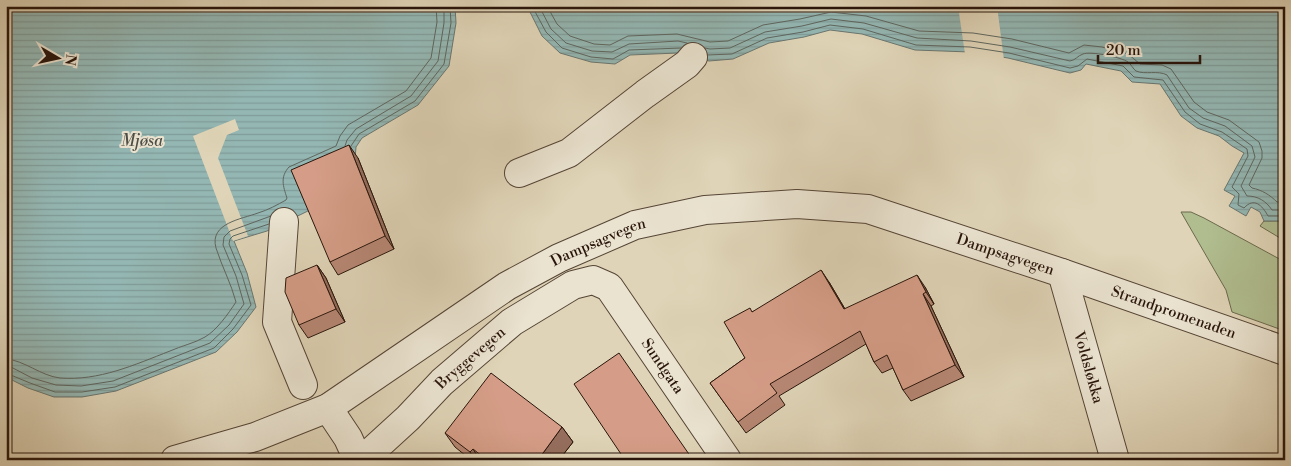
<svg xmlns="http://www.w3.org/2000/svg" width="1291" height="466" font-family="'Libre Bodoni',serif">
	<defs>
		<pattern id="water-rules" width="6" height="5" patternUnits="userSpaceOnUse" patternTransform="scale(1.25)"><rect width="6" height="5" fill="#94b7b3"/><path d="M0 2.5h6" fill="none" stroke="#809c99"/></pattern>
	</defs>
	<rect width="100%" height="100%" fill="#dfd4b7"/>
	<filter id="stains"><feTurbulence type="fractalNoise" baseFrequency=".004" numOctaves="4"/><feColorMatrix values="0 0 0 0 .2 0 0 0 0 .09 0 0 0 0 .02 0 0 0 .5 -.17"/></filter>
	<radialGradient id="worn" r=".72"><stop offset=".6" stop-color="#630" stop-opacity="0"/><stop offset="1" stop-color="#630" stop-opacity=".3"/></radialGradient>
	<g fill="#b0bd8f" stroke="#6c694d">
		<polygon points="1181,212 1191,212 1204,218 1285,262 1285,331 1232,312 1226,290"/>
		<polygon points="1264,221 1285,221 1285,241 1260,226"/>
	</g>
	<g fill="url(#water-rules)" stroke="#697670">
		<polygon points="6,6 455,6 456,23 449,66 418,105 362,138 356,147 355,159 312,209 267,231 234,241 247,273 256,307 237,332 216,352 116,391 82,397 54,397 28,388 6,377"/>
		<polygon points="527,6 1285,6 1285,221 1264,221 1260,212 1251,207 1246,216 1229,206 1235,196 1224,190 1244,153 1232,146 1219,136 1197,128 1181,116 1160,84 1132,82 1121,71 1086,64 1081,70 1070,73 1008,58 970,52 915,50 862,34 830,30 804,37 769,43 733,59 709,61 678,53 630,55 615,64 591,62 560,53 542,36"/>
	</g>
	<g fill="#dfd4b7">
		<polygon points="958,6 997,6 1004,60 965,54"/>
		<polygon points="235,119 239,130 227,135 218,158 248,236 233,241 193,136"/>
	</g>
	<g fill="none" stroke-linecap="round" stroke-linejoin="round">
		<g stroke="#5e665f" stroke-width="1">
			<polyline points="532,6 546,32 562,48 591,57 613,59 629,50 681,48"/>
			<polyline points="539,6 551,29 566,43 592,51 612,52 629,44 678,41 687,43"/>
			<path d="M547,6l10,18 13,12 24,8 16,1 18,-9 49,-2 33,8 18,-1 35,-16 37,-6 31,-7 35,4 53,15 54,2 39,6 57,14 15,-8 18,2 26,7 12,10 22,1 9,4 23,33 13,10 22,8 30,22 3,9v7l-13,27 3,3c10,2 18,7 25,14h8"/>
			<path d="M705,48l5,1 20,-1 35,-16 37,-6 29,-7 33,4 53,15 54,3 39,6 60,14c6,-1 7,-5 13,-7 7,-3 38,3 45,8 3,2 5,7 8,9 9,4 22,-1 31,4l22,33 14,10 22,8 27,20 3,11 -14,29 6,10c11,0 19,5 25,14h13"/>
			<path d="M707,55l25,-1 35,-16 36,-6 27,-7 33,4 53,16 54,2 39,6 61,15 8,-2 9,-7 36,7 11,11 29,3 22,32 15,12 22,8 25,17 1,7 -16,31 7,7 -1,11 6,3c10,-11 18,-3 24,8h17"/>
			<polyline points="345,146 347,140 356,129 411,96 438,61 444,23 444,6"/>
			<polyline points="351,146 359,134 415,101 444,64 451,23 450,6"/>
			<path d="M6,359c18,1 35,17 54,19 39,3 74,-13 110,-27 11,-5 25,-8 35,-14 12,-7 23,-23 31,-35 -5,-19 -14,-35 -20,-54 -7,-25 26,-29 42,-35 10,-3 19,-8 28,-13l1,-2c-4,-12 -7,-21 2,-31l47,-21 4,-10 8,-11 58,-34 25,-33 6,-36 -1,-16"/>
			<polyline points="6,367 11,367 32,378 56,385 81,386 113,381 210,343 229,325 244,304 236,276 223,245 224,237 230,231 271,216"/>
			<polyline points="6,373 30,383 55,392 82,392 115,387 214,348 233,329 251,305 242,275 229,244 230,239 233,236 269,224"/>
		</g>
		<defs>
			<g id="minor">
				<polyline points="519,173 569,153 645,94 687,64 693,57"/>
				<polyline points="284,222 277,322 303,385"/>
				<path id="s1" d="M1062,273l53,187"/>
				<polyline points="328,408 348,438 358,460"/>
				<path id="s2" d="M175,460l80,-23 73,-29 179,-122 52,-28 76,-33 70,-15 92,-6 71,5 194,64 223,78"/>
				<path id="s3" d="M362,460l46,-42 34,-36 70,-60 61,-37 20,-5 16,7 118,173"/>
			</g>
		</defs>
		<use href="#minor" stroke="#564536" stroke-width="30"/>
		<use href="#minor" stroke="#eae3d0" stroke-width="28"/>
	</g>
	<g fill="#b78774" stroke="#29150b">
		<polygon points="358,158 394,249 338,275 330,262"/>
		<polygon points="317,265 326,278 345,322 308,338 299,325"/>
		<polygon points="829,282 845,309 925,287 934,304 931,306 964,377 911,401 903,390 893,368 882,373 874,362 866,344 779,396 785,405 746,433 710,383 745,358 752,312"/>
		<polygon points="562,427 573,442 559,460 471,460 455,447 445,433"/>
	</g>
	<g fill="#956e5e" stroke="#29150b">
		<polygon points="349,145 358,158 394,249 385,236"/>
		<polygon points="317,265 326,278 345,322 336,309"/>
		<polygon points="821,270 829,282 852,321 844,309"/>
		<polygon points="917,275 925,287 934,304 926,292"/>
		<polygon points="923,294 931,306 964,377 955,365"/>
		<polygon points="562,427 573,442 559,460 538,460"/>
		<polygon points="473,449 480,460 475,460 470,452"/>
	</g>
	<g fill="#d59d87" stroke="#29150b">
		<polygon points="349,145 385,236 330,262 291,170"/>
		<polygon points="317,265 336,309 299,325 285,292 286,278"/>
		<polygon points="821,270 844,309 917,275 926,292 923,294 955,365 903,390 887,355 874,362 860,331 770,384 777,393 738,422 710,383 745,358 724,322 750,308 752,312"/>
		<polygon points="619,353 693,460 625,460 574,384"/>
		<polygon points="491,373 562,427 538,460 487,460 473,449 470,452 445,433"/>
	</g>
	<g text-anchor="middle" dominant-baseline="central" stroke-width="4" stroke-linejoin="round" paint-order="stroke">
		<g font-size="15" fill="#29150b" stroke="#eae3d0">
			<text stroke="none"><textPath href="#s2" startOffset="480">Dampsagvegen</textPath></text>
			<text stroke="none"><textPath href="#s2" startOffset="900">Dampsagvegen</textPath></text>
			<text stroke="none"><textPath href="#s2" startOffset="1078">Strandpromenaden</textPath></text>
			<text stroke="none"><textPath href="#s3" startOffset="149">Bryggevegen</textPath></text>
			<text stroke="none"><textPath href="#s3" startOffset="409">Sundgata</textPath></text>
			<text stroke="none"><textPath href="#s1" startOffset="98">Voldsløkka</textPath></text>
		</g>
		<g font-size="16" font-style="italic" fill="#4e4e46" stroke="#eae3d0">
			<text x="142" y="141">Mjøsa</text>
		</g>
	</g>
	<rect width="1291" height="466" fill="none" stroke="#dfd4b7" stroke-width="25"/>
	<rect x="8" y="8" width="1276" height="451" fill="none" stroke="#29150b" stroke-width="2.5"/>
	<rect x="12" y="12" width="1266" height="441" fill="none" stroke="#29150b"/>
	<g transform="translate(58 58) rotate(99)" stroke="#eae3d0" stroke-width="4" paint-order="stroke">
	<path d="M0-4L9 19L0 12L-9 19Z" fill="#29150b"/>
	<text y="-8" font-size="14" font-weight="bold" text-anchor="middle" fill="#29150b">N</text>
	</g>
	<path d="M1098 55v8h102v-8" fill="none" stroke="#29150b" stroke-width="2.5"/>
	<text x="1106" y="55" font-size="15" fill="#29150b" stroke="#eae3d0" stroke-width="4" paint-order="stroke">20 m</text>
	<rect width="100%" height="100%" filter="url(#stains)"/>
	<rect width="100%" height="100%" fill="url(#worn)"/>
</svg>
